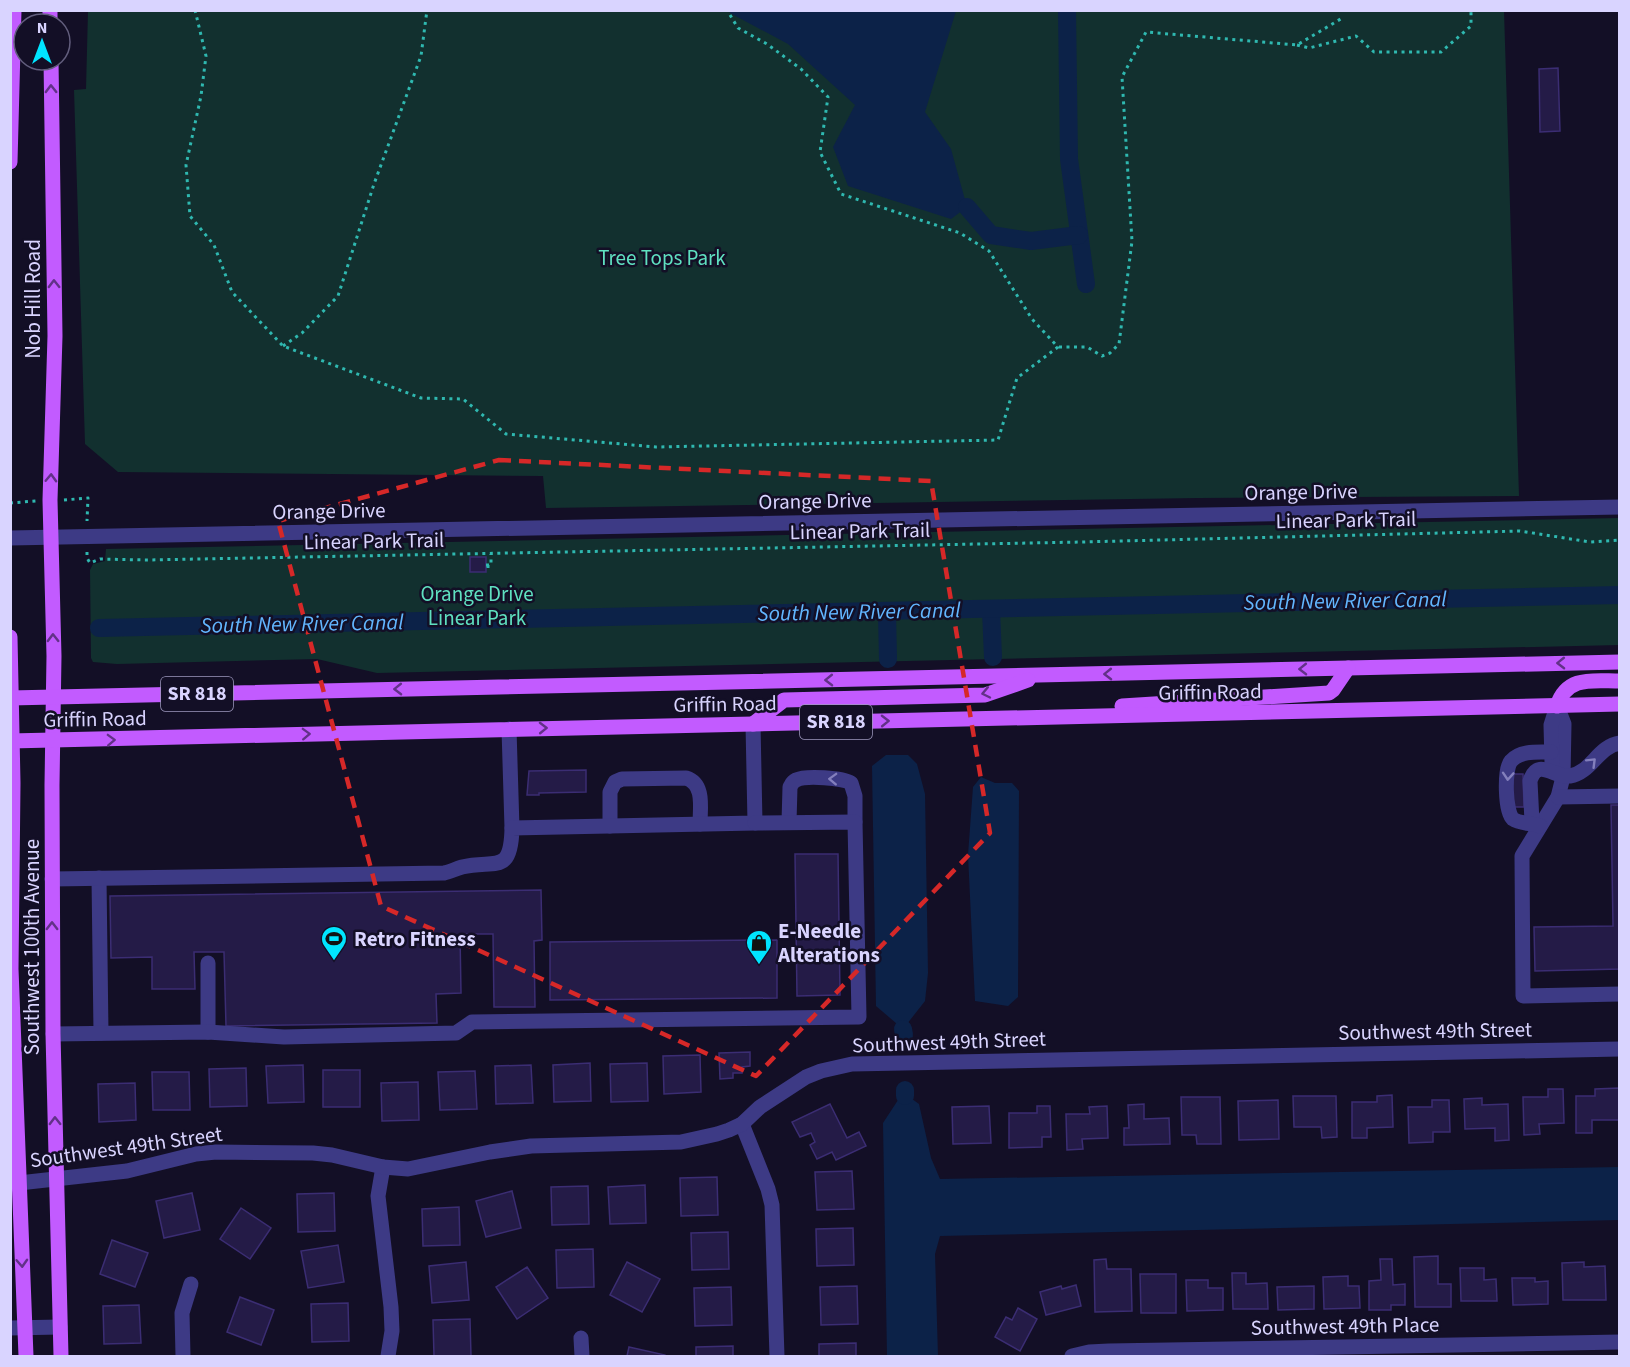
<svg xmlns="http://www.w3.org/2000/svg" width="1630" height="1367" font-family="'Source Sans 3',sans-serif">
	<rect width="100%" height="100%" fill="#130f26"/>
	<g fill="#12302f">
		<polygon points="88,11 1504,11 1519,496 1198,498 546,508 543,476 118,472 85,444 74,90 86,89"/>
		<polygon points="1619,518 1619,645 377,673 317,659 117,664 93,662 91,658 90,570 93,564 105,561 106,549"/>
	</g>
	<g fill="#0c2248">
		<polygon points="729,11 956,11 925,112 951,149 967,207 951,219 848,186 833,147 855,105 788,44 730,13"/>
		<polygon points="886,755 908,755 917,764 925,794 928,973 925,1001 903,1029 876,1006 872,766"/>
		<polygon points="981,777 995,783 1012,783 1019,791 1018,997 1008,1006 975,1001 968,855 973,787"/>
		<polygon points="908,1096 919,1104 931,1158 940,1179 1619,1167 1619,1220 940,1236 935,1254 938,1356 887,1356 883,1123 900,1097"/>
	</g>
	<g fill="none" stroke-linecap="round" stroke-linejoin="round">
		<g stroke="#0c2248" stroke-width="18">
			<polyline points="1067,10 1069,159 1086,284"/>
			<polyline points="967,207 991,235 1031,241 1079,235"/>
			<polyline points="991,610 993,657"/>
			<polyline points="887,612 888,659"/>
			<polyline points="99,628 1620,595"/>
			<polyline points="903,1029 904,1035"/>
			<polyline points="905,1090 905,1096"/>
		</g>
	</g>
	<g fill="#241b47" stroke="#3b2d73" stroke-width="1.5">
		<polygon points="1558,68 1560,131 1540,132 1539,69"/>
		<rect x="470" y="557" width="16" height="15"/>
		<polygon points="586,770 586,792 539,793 539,795 527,795 529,771"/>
		<polygon points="1511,774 1523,774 1524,807 1512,807"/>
		<polygon points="1611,805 1620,805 1620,969 1535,971 1534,927 1613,926"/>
		<polygon points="795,854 838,854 840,995 797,996"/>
		<polygon points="541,890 542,940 534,941 535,1007 494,1007 493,934 460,934 461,993 436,994 437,1023 226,1026 224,952 194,952 195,989 152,989 152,957 111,958 110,896"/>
		<polygon points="777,940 777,998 550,1000 550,942"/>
		<polygon points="750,1052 750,1066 742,1067 742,1073 733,1073 733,1078 720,1079 719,1053"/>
		<polygon points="700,1055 701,1092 664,1094 663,1056"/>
		<polygon points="590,1063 591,1101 554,1102 553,1065"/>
		<polygon points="647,1063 648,1101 611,1102 610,1064"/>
		<polygon points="303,1065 304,1102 268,1103 266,1066"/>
		<polygon points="531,1065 533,1103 496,1104 495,1066"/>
		<polygon points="246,1068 247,1106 210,1107 209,1069"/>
		<rect x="323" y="1070" width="37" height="37"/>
		<polygon points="475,1071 477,1109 440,1110 438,1072"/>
		<polygon points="152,1072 189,1072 190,1110 153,1110"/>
		<polygon points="418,1082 419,1120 382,1121 381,1083"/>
		<polygon points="135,1083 136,1120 99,1122 98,1084"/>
		<polygon points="1619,1088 1620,1120 1592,1120 1592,1133 1576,1133 1576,1096 1595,1096 1595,1089"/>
		<polygon points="1548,1089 1563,1089 1564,1123 1539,1124 1540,1134 1524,1135 1523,1097 1548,1097"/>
		<polygon points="1392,1095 1393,1127 1367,1128 1367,1138 1352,1138 1352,1102 1377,1102 1377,1096"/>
		<polygon points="1293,1096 1336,1096 1337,1137 1322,1138 1321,1127 1294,1127"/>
		<polygon points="1181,1097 1220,1097 1221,1144 1197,1144 1196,1135 1182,1135"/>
		<polygon points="1482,1098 1482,1105 1508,1104 1509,1140 1495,1141 1495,1128 1465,1129 1464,1099"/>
		<polygon points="1278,1100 1279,1139 1239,1140 1238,1101"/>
		<polygon points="1432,1100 1449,1100 1450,1132 1433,1132 1433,1142 1409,1143 1408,1107 1432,1107"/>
		<polygon points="830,1104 847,1138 859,1132 866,1146 836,1160 832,1152 817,1159 810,1145 815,1142 811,1133 800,1137 792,1122"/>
		<polygon points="1144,1104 1144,1119 1169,1118 1170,1144 1124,1145 1124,1128 1129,1128 1128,1105"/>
		<polygon points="989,1106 991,1143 953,1144 952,1107"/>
		<polygon points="1037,1106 1050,1106 1051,1137 1042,1137 1042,1147 1009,1148 1009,1113 1037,1113"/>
		<polygon points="1107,1106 1108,1138 1082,1139 1083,1149 1067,1150 1066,1114 1090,1114 1089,1107"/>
		<polygon points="852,1171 854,1209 817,1210 815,1172"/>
		<polygon points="717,1177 718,1215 681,1216 680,1178"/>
		<polygon points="645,1185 646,1223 610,1224 608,1187"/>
		<polygon points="588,1186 589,1224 552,1225 551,1187"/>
		<polygon points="512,1191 521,1228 486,1237 476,1201"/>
		<polygon points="192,1193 200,1230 164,1238 156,1201"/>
		<polygon points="334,1193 335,1231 298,1232 297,1194"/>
		<polygon points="459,1207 460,1245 423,1246 422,1209"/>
		<polygon points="241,1208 271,1228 250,1259 220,1239"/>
		<polygon points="853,1228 854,1265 817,1266 816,1229"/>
		<polygon points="728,1232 729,1269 692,1270 691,1233"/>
		<polygon points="112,1240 148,1253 135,1287 100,1274"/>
		<polygon points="338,1245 344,1282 308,1288 301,1251"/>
		<polygon points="593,1249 594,1287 557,1288 556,1250"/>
		<polygon points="1438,1256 1438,1284 1451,1284 1451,1307 1415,1307 1414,1257"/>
		<polygon points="1106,1259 1107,1269 1131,1269 1132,1311 1095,1312 1094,1260"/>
		<polygon points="1380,1259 1392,1259 1393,1285 1405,1284 1405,1305 1391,1305 1391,1310 1369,1310 1369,1281 1381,1280"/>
		<polygon points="466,1262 469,1300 432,1303 429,1266"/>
		<polygon points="627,1262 660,1279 642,1312 610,1295"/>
		<polygon points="1584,1262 1584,1267 1605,1266 1606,1300 1563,1300 1562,1263"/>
		<polygon points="527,1267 548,1298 517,1319 496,1287"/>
		<polygon points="1460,1268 1484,1268 1484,1280 1496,1279 1497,1301 1461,1301"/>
		<polygon points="1232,1273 1246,1273 1246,1284 1267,1283 1268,1309 1233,1309"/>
		<polygon points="1140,1274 1176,1274 1176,1313 1141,1313"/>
		<polygon points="1348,1276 1348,1286 1359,1286 1360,1308 1324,1309 1323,1277"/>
		<polygon points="1512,1278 1535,1278 1535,1282 1548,1281 1548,1304 1513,1305"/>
		<polygon points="1186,1280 1208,1280 1208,1288 1223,1288 1223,1310 1187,1311"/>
		<polygon points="1076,1285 1081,1306 1046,1315 1040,1292 1061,1286 1062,1289"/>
		<polygon points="857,1286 858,1324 821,1325 820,1287"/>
		<polygon points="1314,1286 1314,1309 1278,1310 1277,1287"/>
		<polygon points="731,1287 732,1325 695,1326 694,1288"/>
		<polygon points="240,1297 274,1310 261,1345 227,1332"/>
		<polygon points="348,1303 349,1341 312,1342 311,1304"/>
		<polygon points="139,1305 141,1343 104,1344 103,1306"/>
		<polygon points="1018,1308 1037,1319 1020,1351 995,1337 1006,1317 1012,1320"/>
		<polygon points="470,1319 471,1356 434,1356 433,1320"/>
		<polygon points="856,1343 856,1356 819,1356 819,1344"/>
		<polygon points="733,1346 733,1356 696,1356 696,1347"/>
		<polygon points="629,1347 665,1355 665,1356 627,1356"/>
	</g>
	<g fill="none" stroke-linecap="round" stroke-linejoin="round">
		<g stroke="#2fb8b0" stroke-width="3" stroke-dasharray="3 4.5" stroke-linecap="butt">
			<polyline points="195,10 206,56 201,96 186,165 190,216 214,245 232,292 283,346 421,398 463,399 506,434 656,447 998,440 1017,378 1058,347 1032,319 989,251 960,233 841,194 820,152 828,97 801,69 767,44 738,28 727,10"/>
			<polyline points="1297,45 1309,48 1356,36 1374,52 1441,52 1471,26 1471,10"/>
			<polyline points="283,346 302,333 338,296 374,184 421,56 427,10"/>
			<polyline points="1059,347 1087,347 1102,356 1110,353 1119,344 1132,241 1122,77 1146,32 1297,45 1344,17"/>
			<polyline points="64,500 88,498 87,521"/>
			<polyline points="10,503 36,501"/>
			<polyline points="87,552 87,558 90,563 100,559 147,560 1082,542 1520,531 1590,542 1620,540"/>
			<polyline points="486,565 491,565 491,554"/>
			<polyline points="488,565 488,571"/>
		</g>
		<g stroke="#3d3a85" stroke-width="15">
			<polyline points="10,538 1620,507"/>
			<polyline points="1557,706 1564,724 1563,777 1558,797 1522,856 1523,996 1620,994"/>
			<polyline points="509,729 512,828"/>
			<polyline points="1552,762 1551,725 1557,706"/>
			<polyline points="1558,797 1620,796"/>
			<path d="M789,822l1,-35c2,-3 2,-5 6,-7 10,-5 47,-2 55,3l4,13v26"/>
			<path d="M1532,822l-2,-41c8,-25 25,-2 40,-5 21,-3 28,-30 50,-33"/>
			<path d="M610,826v-34l5,-10 7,-3 64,-1c19,6 14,30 14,46"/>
			<path d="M1540,826c-8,-3 -20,-2 -27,-7 -8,-7 -9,-50 -2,-58 9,-11 28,-9 40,-9"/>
			<polyline points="99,878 101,1033"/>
			<path d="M52,879l392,-6c6,-1 11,-4 18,-6 33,-8 49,9 50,-39l243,-5 -2,-99"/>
			<polyline points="208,1032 208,963"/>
			<polyline points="53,1034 208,1032 284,1037 456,1033 472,1022 859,1017 855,822 755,823"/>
			<polyline points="742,1124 768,1189 772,1205 777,1356"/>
			<polyline points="383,1167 378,1196 391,1307 392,1331 388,1356"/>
			<polyline points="10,1184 127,1171 196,1154 216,1152 313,1153 332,1155 383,1167 408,1169 490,1152 531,1146 681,1142 717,1134 729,1130 742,1124 760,1107 806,1077 821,1071 852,1064 1620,1049"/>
			<polyline points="10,1328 60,1327"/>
			<polyline points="581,1338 582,1356"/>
			<polyline points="183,1356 182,1313 191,1284"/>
			<polyline points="1072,1356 1089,1352 1109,1351 1620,1342"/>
		</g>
		<g stroke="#c25bff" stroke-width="15">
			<polyline points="50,10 50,24"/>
			<polyline points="51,60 55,336 50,500 54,656 52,785 53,1034 61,1356"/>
			<polyline points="10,162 14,10"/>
			<polyline points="10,637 13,783 11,969 26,1356"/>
			<polyline points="10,698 1620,662"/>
			<polyline points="1122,706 1329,693 1333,690 1348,668"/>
			<path d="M1557,706c10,-31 36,-25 63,-25"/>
			<polyline points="753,724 784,700 985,695 1028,680"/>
			<polyline points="10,741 1620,704"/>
		</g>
	</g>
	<defs><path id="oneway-chevron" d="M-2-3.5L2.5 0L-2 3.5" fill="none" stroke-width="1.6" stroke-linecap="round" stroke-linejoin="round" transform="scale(1.5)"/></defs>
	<g stroke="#623188">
		<use href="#oneway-chevron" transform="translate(51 89) rotate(-91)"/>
		<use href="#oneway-chevron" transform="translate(54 284) rotate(-91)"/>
		<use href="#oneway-chevron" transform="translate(51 478) rotate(-88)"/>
		<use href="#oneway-chevron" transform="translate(53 638) rotate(-91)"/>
		<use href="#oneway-chevron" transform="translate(1561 663) rotate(179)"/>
		<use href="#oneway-chevron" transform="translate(1303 669) rotate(179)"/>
		<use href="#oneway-chevron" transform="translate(1108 674) rotate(179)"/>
		<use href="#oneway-chevron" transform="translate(829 680) rotate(179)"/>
		<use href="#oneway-chevron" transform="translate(398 689) rotate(179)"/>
		<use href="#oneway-chevron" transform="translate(986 693) rotate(168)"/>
		<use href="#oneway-chevron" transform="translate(885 721) rotate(-1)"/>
		<use href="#oneway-chevron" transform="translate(543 728) rotate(-1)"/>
		<use href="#oneway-chevron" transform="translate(306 734) rotate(-2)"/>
		<use href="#oneway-chevron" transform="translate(111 740) rotate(-2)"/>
		<use href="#oneway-chevron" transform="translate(52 926) rotate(-90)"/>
		<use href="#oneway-chevron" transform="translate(55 1121) rotate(-91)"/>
		<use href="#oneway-chevron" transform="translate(22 1263) rotate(87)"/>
	</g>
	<g stroke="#837fbc">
		<use href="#oneway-chevron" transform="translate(1592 762) rotate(-45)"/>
		<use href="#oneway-chevron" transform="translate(1508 776) rotate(94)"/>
		<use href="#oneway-chevron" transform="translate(833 779) rotate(-178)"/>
	</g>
	<path fill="none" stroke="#d62828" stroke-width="4.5" stroke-dasharray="12 8" stroke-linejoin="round" d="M499,460l432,21 59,352 -234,243 -375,-170 -103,-385z"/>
	<defs>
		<symbol id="stadium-pin" viewBox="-11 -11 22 30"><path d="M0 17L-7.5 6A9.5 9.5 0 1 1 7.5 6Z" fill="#00e5ff" stroke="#130f26"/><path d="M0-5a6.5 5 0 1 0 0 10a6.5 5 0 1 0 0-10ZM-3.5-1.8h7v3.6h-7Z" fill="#111"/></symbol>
		<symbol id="shop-pin" viewBox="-11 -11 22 30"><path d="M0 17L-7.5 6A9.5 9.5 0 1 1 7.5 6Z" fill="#00e5ff" stroke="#130f26"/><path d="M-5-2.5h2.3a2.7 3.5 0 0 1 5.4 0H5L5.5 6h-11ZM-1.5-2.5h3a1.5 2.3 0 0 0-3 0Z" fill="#111"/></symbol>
	</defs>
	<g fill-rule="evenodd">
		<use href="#stadium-pin" x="319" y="924" width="30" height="40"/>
		<use href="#shop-pin" x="744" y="928" width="30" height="40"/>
	</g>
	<g text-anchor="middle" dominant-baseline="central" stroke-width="5" stroke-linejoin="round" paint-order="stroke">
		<g fill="#130f26" stroke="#9e99be" stroke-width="1.5">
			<rect x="161" y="677" width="72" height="34" rx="4.5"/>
			<rect x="800" y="705" width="72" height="34" rx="4.5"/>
		</g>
		<g font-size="20" font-weight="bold" fill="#d9d4ff">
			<text x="197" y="694">SR 818</text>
			<text x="836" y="722">SR 818</text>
		</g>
		<g font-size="21" fill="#5fe0c0" stroke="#130f26">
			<text x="662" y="258">Tree Tops Park</text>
			<text x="477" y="594">Orange Drive<tspan x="477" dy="24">Linear Park</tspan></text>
		</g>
		<g font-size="21" fill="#d9d4ff" stroke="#130f26">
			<text transform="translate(33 299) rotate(-90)">Nob Hill Road</text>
			<text transform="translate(1301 492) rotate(-1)">Orange Drive</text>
			<text transform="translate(815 501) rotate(-1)">Orange Drive</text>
			<text transform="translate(329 511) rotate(-1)">Orange Drive</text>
			<text transform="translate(1346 520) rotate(-1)">Linear Park Trail</text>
			<text transform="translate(860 531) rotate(-1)">Linear Park Trail</text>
			<text transform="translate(374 541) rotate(-1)">Linear Park Trail</text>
			<text transform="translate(1210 692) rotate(-1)">Griffin Road</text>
			<text transform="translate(725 704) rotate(-1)">Griffin Road</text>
			<text transform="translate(95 719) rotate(-1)">Griffin Road</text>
			<text transform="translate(32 947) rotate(-90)">Southwest 100th Avenue</text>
			<text transform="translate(1435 1031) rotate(-1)">Southwest 49th Street</text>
			<text transform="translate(949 1042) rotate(-2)">Southwest 49th Street</text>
			<text transform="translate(126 1147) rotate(-8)">Southwest 49th Street</text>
			<text transform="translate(1345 1326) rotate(-1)">Southwest 49th Place</text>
		</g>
		<g font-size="21" font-weight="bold" fill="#d9d4ff" stroke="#130f26" text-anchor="start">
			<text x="778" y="931">E-Needle<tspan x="778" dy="24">Alterations</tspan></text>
			<text x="354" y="939">Retro Fitness</text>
		</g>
		<g font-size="22" font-style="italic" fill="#62b6ff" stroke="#130f26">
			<text transform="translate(1345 601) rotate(-1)">South New River Canal</text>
			<text transform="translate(859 612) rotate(-1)">South New River Canal</text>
			<text transform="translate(302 624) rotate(-1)">South New River Canal</text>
		</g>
	</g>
	<rect width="1630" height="1367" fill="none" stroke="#d9d4ff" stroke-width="24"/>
	<g transform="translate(42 42)"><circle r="28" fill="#130f26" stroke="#625e7d" stroke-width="1.5"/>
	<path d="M0-4.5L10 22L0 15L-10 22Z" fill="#00e5ff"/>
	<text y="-9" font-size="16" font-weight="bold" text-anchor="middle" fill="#d9d4ff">N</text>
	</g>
</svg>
